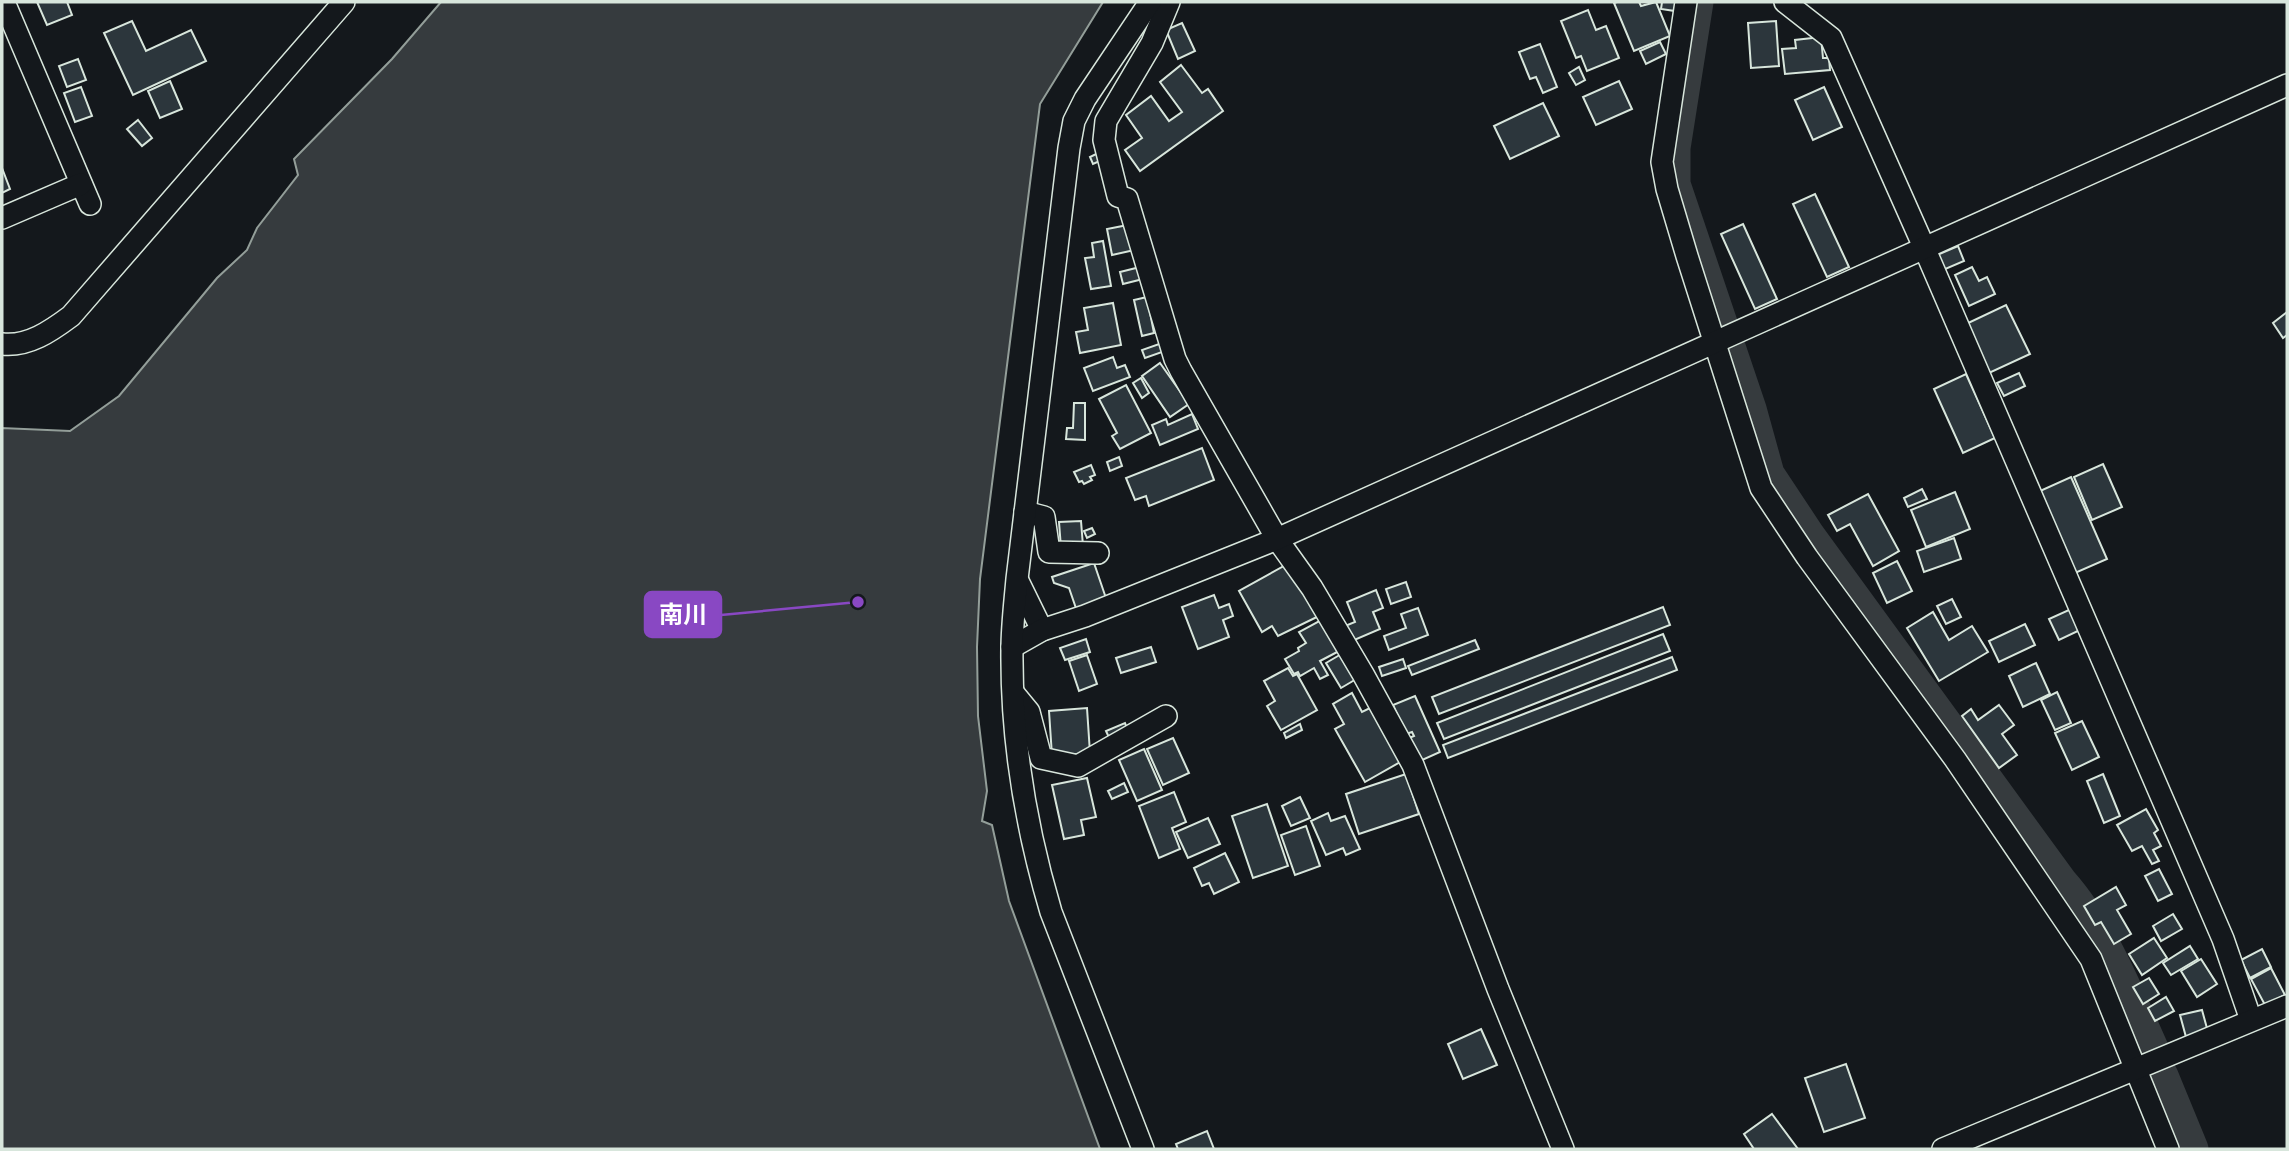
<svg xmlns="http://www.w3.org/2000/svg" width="2289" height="1151" font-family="'Fira Sans','Noto Sans JP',sans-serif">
	<rect width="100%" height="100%" fill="#14181c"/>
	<polygon fill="#363b3e" stroke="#939e99" stroke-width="2" points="441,2 1103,2 1040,104 980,579 977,647 978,716 987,791 982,821 992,825 1009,901 1100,1149 2,1149 2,428 70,431 119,396 217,278 247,250 257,228 298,175 294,159 392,59"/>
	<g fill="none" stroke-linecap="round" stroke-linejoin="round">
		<g stroke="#363b3e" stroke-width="33">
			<path d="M1697,2l-23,146v36l76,225 18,65 41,62 252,346c42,47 68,116 94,173"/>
			<polyline points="2162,1076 2192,1149"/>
		</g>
	</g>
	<g fill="#2c363c" stroke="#d8e6dc" stroke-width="2">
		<polygon points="37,2 67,2 72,15 47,25"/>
		<polygon points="1617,2 1639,2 1641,6 1656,2 1670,36 1634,51 1614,3"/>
		<polygon points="1662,2 1676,2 1675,11 1661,9"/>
		<polygon points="1588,10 1596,30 1606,26 1619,58 1587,71 1581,56 1576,58 1561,21"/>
		<polygon points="132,21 146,51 191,30 206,61 133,95 104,33"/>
		<polygon points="1776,21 1779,66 1751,68 1748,23"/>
		<polygon points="1182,23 1195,51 1178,59 1166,30"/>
		<polygon points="1821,37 1823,58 1829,58 1830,70 1785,74 1782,49 1796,48 1795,40"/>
		<polygon points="1660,42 1666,54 1646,64 1640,51"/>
		<polygon points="1540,44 1557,87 1543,93 1536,77 1530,79 1519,52"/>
		<polygon points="78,59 86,80 67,87 59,66"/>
		<polygon points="1181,65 1202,93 1208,89 1223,111 1140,171 1125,150 1142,138 1126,115 1151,96 1169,121 1182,112 1160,82"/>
		<polygon points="1579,67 1585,80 1576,85 1569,73"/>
		<polygon points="170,81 182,109 160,118 148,91"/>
		<polygon points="1619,81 1632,109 1596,125 1583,97"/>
		<polygon points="81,87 92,116 75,122 64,93"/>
		<polygon points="1824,87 1842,127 1813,140 1795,100"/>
		<polygon points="1543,103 1559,136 1510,159 1494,126"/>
		<polygon points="138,120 152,138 142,146 127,129"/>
		<polygon points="1098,153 1102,160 1093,164 1090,157"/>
		<polygon points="2,168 10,189 2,193"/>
		<polygon points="1815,194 1849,267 1827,277 1793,204"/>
		<polygon points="1133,224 1139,249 1112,255 1107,229"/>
		<polygon points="1743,224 1777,299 1755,309 1721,234"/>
		<polygon points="1103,241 1111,286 1091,289 1085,258 1094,257 1092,243"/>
		<polygon points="1958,246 1964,261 1943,270 1937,255"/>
		<polygon points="1140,267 1143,279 1123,284 1120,272"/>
		<polygon points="1972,267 1979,281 1987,277 1995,294 1969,306 1955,275"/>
		<polygon points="1147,297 1154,333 1142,336 1134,300"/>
		<polygon points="1113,303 1121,345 1080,353 1076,332 1088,330 1084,308"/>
		<polygon points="2006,305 2030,354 1989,373 1966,324"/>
		<polygon points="2287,312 2287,335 2283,338 2273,323"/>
		<polygon points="1162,343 1165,351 1145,358 1142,350"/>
		<polygon points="1113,357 1117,368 1125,365 1130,377 1093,391 1084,368"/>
		<polygon points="1160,363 1189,404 1170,417 1142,376"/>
		<polygon points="2019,373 2025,386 2004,396 1997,383"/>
		<polygon points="1966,374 1995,438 1963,453 1934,389"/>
		<polygon points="1141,378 1149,393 1142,398 1133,383"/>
		<polygon points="1126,385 1151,433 1120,449 1112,436 1117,433 1099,399"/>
		<polygon points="1074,403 1085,403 1085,440 1066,439 1067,428 1073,428"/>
		<polygon points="1192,414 1198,429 1160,445 1152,425 1166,419 1168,425"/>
		<polygon points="1202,448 1214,480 1149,506 1146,496 1135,500 1126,478"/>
		<polygon points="1119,457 1122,466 1110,471 1107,462"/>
		<polygon points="2103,464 2122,507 2092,520 2074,477"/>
		<polygon points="1091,465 1095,475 1090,477 1092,480 1084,484 1082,481 1079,482 1074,472"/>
		<polygon points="2071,477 2107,559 2075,573 2040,491"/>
		<polygon points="1922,489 1927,499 1908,507 1904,498"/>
		<polygon points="1955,492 1970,529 1926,547 1911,510"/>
		<polygon points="1868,494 1899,551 1873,566 1850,524 1837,531 1828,515"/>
		<polygon points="1081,521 1083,546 1061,548 1059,522"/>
		<polygon points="1092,528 1095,534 1087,538 1084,531"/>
		<polygon points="1954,538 1961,559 1924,572 1917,551"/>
		<polygon points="1897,561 1912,591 1887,603 1873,573"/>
		<polygon points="1291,562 1321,615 1278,636 1272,626 1262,632 1239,591"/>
		<polygon points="1094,563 1108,604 1078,614 1069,588 1054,583 1052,577"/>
		<polygon points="1406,582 1411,597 1391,604 1386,589"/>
		<polygon points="1376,590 1383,608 1373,612 1380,629 1352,641 1345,626 1355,622 1347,602"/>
		<polygon points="1214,595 1219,608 1229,604 1233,616 1223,620 1229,637 1198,649 1182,607"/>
		<polygon points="1952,599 1961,617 1946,624 1937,606"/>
		<polygon points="1663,607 1670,625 1439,714 1432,697"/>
		<polygon points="1418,608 1428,635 1389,650 1384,636 1406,628 1401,614"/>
		<polygon points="2071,609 2080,630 2059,640 2049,619"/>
		<polygon points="1933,612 1949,640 1972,626 1988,652 1939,681 1907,628"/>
		<polygon points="1323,619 1341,650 1320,661 1328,675 1320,679 1314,668 1300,676 1298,672 1294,674 1285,659 1299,651 1298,648 1306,643 1299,632"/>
		<polygon points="2025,624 2035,645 1999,662 1989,641"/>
		<polygon points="1663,634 1670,651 1444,739 1437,723"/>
		<polygon points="1086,639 1090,652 1065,660 1060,648"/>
		<polygon points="1475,640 1479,649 1412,675 1408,666"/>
		<polygon points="1151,647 1156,662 1121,673 1116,658"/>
		<polygon points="1343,653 1358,678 1341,688 1326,663"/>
		<polygon points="1087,655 1097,684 1079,691 1069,661"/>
		<polygon points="1672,657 1677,670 1448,758 1443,745"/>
		<polygon points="1403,659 1406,668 1382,676 1379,667"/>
		<polygon points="2036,663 2050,694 2023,707 2009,676"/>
		<polygon points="1288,668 1293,676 1297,674 1317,710 1281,730 1267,706 1275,701 1264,681"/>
		<polygon points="2057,692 2071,723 2055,730 2041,700"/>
		<polygon points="1352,693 1362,712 1372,707 1402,761 1365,782 1335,729 1344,724 1333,704"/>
		<polygon points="1415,696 1440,752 1420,761 1409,738 1414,736 1412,732 1406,734 1393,705"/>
		<polygon points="1999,705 2014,725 2002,734 2017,755 1999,768 1962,716 1971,709 1978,720"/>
		<polygon points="1087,708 1090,753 1052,756 1049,711"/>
		<polygon points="2082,721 2099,757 2072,770 2055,733"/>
		<polygon points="1125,723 1129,734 1111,742 1106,731"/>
		<polygon points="1300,724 1302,730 1286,738 1284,733"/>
		<polygon points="1173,738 1189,773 1163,785 1147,749"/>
		<polygon points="1144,749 1162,790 1137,801 1119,760"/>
		<polygon points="1406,774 1419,814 1359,834 1346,794"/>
		<polygon points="2103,774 2120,816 2104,823 2087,781"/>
		<polygon points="1087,778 1096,817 1081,820 1084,835 1064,839 1052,785"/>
		<polygon points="1124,783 1128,792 1112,799 1108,791"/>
		<polygon points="1174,792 1186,822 1172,828 1180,849 1159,858 1139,806"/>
		<polygon points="1300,797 1310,818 1291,826 1282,806"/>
		<polygon points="1267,804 1288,866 1253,878 1232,816"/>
		<polygon points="2146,809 2158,830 2154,833 2161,846 2153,850 2159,861 2152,864 2142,846 2132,851 2117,825"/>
		<polygon points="1328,813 1331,821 1345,816 1360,849 1346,855 1343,848 1326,855 1311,821"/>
		<polygon points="1208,818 1220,844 1188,858 1176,832"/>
		<polygon points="1306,826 1320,866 1295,875 1281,835"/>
		<polygon points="1225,853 1239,882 1214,894 1209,883 1202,886 1194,868"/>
		<polygon points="2159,869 2172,894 2158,901 2145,876"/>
		<polygon points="2116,887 2126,905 2117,910 2131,934 2114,944 2101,922 2095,925 2084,906"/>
		<polygon points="2173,914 2182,929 2161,941 2153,926"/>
		<polygon points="2154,938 2167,958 2142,975 2129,954"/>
		<polygon points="2190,946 2198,959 2171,975 2163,963"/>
		<polygon points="2262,949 2271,967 2250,978 2241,960"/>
		<polygon points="2201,959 2217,984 2197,997 2181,971"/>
		<polygon points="2271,968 2285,995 2265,1005 2251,979"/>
		<polygon points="2149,978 2159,994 2143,1004 2133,987"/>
		<polygon points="2166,997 2174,1011 2155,1021 2148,1008"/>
		<polygon points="2202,1010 2208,1032 2186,1037 2180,1015"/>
		<polygon points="1481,1029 1497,1065 1463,1079 1448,1044"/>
		<polygon points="1846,1064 1865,1118 1824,1132 1805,1078"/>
		<polygon points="1772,1114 1798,1149 1754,1149 1744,1134"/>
		<polygon points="1207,1131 1214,1149 1178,1149 1176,1144"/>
	</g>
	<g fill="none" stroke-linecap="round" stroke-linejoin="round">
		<defs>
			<g id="minor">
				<polyline points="4,2 90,204"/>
				<polyline points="1169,2 1152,43 1106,121 1104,140 1118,196 1127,199 1175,359 1181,371 1277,539 1312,588 1363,674 1413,765 1498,989 1563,1149"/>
				<polyline points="1686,2 1662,162 1667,189 1687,256 1761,488 1807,557 1955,759 2091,959 2168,1149"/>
				<polyline points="1785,2 1831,38 1920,238 2223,939 2251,1020"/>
				<polyline points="2,218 81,184"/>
				<path d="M2,344c26,3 49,-13 69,-28l273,-314"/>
				<polyline points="1025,512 1044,517 1049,552 1098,553"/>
				<polyline points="1018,581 1042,630"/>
				<polyline points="1012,647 1042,630 1085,616 1277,539 2287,85"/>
				<polyline points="1015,695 1029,712 1041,758 1078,766 1166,716"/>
				<path d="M1143,1149l-92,-237c-25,-84 -40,-175 -39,-263 0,-23 3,-47 5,-70l52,-431 5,-27 11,-22 65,-97"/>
				<polyline points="1943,1149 2287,1006"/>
			</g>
		</defs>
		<use href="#minor" stroke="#d8e6dc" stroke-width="24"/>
		<use href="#minor" stroke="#14181c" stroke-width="21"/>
	</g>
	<path fill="none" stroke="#8948c3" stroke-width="2.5" d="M858 602L721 615"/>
	<circle fill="#8948c3" stroke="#14181c" stroke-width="2.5" cx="858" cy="602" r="7"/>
	<rect fill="#8948c3" stroke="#8948c3" stroke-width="2.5" x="645" y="592" width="76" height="45" rx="7"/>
	<g font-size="24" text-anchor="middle" font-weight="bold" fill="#fff">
		<text x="683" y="623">南川</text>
	</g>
	<rect width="2289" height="1151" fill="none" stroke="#d8e6dc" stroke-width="7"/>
</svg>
